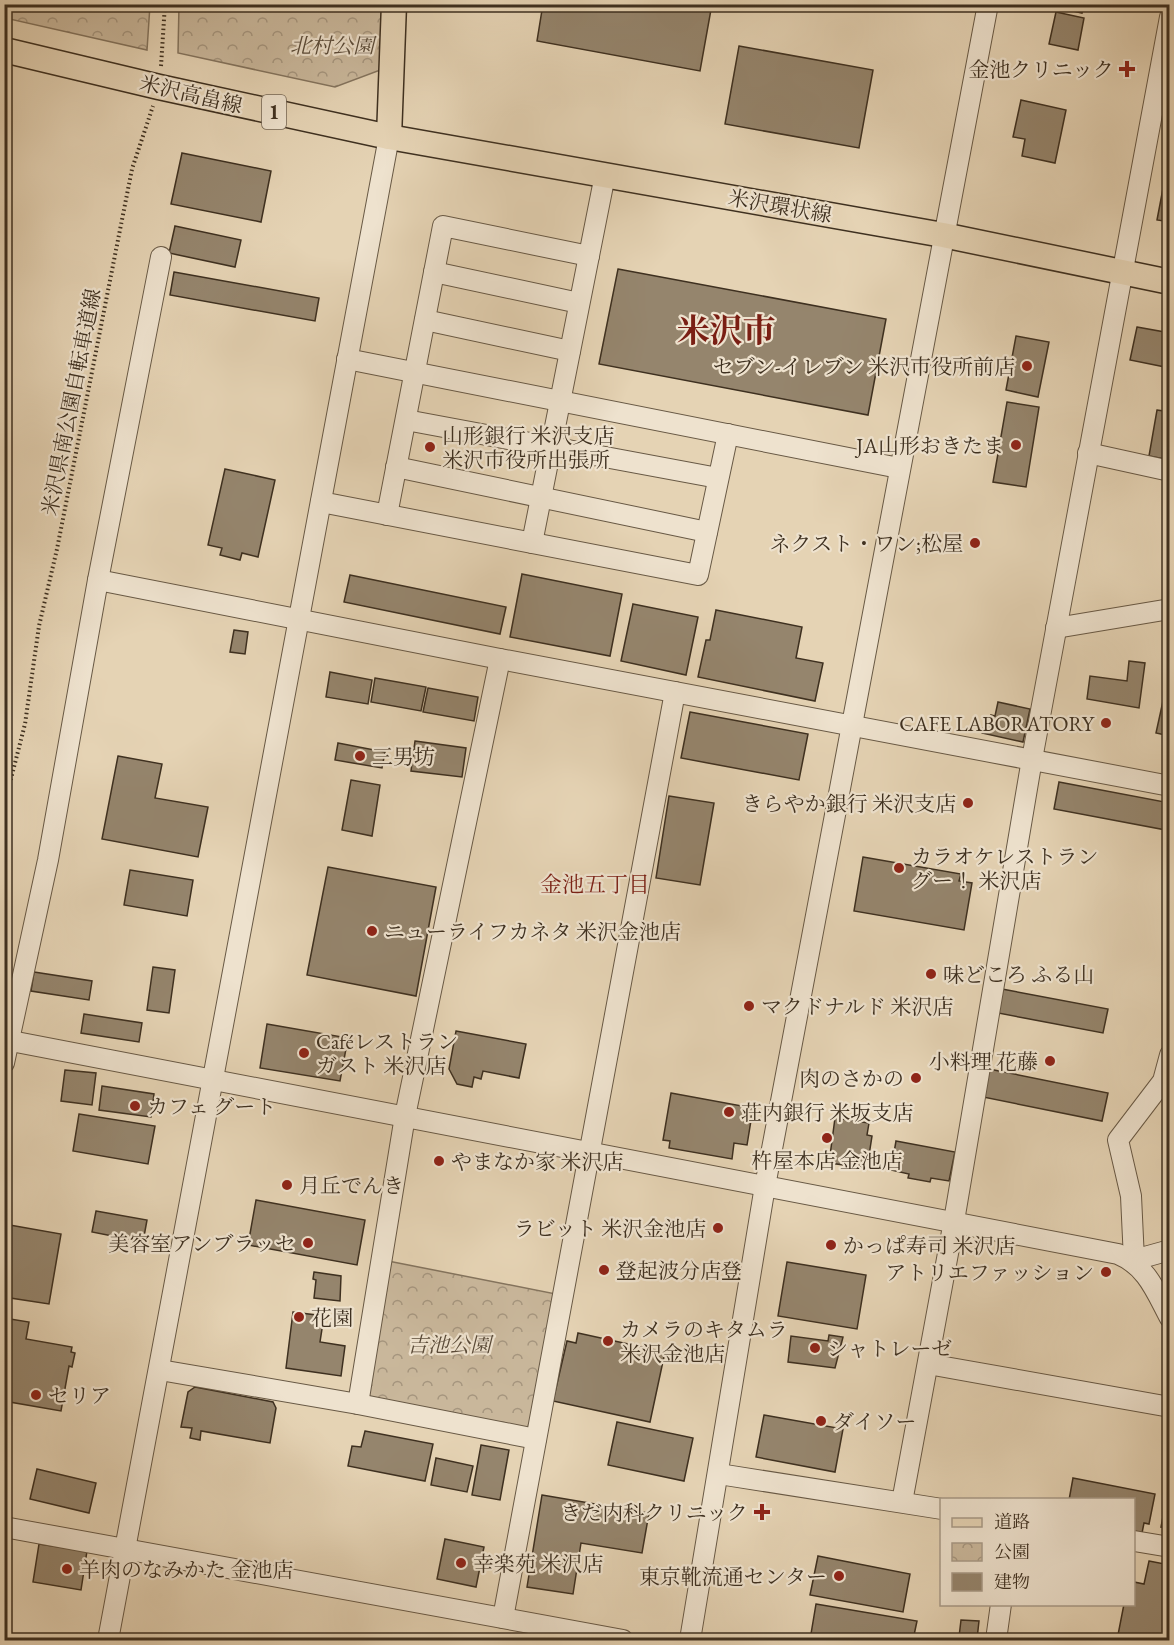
<svg xmlns="http://www.w3.org/2000/svg" width="1174" height="1645" font-family="'EB Garamond','Noto Serif JP',serif">
	<defs>
		<pattern id="park-crowns" width="20" height="18" patternUnits="userSpaceOnUse" patternTransform="scale(1.5)"><rect width="20" height="18" fill="#c9b79b"/><path d="M2 6a3 3 0 1 1 6 0M12 15a3 3 0 1 1 6 0" fill="none" stroke="#a5957e"/></pattern>
	</defs>
	<rect width="100%" height="100%" fill="#e5d3b4"/>
	<filter id="stains"><feTurbulence type="fractalNoise" baseFrequency=".00333" numOctaves="4"/><feColorMatrix values="0 0 0 0 .2 0 0 0 0 .09 0 0 0 0 .02 0 0 0 .5 -.17"/></filter>
	<radialGradient id="worn" r=".72"><stop offset=".6" stop-color="#630" stop-opacity="0"/><stop offset="1" stop-color="#630" stop-opacity=".3"/></radialGradient>
	<g fill="url(#park-crowns)" stroke="#84745e" stroke-width="1.5">
		<polygon points="5,4 150,5 147,50 5,18"/>
		<polygon points="179,5 385,5 383,69 335,87 178,53"/>
		<polygon points="388,1261 556,1294 530,1430 363,1398"/>
	</g>
	<g fill="#95856d" stroke="#3e3020" stroke-width="1.5">
		<polygon points="543,4 712,4 700,71 537,41"/>
		<polygon points="930,4 963,4 962,11"/>
		<polygon points="1043,4 1084,4 1082,13"/>
		<polygon points="1056,12 1084,18 1078,50 1049,44"/>
		<polygon points="739,46 873,70 859,148 725,124"/>
		<polygon points="1021,100 1066,110 1055,163 1022,156 1025,139 1013,137"/>
		<polygon points="182,153 271,171 261,222 171,204"/>
		<polygon points="1165,178 1170,179 1170,222 1157,220"/>
		<polygon points="175,226 241,240 235,267 169,253"/>
		<polygon points="618,269 886,319 868,415 599,364"/>
		<polygon points="174,272 319,298 315,321 170,295"/>
		<polygon points="1137,327 1170,333 1170,368 1130,360"/>
		<polygon points="1016,336 1049,342 1038,397 1006,390"/>
		<polygon points="1007,402 1039,407 1026,487 993,482"/>
		<polygon points="1157,410 1170,412 1170,460 1149,456"/>
		<polygon points="225,469 275,480 258,557 242,553 240,560 220,555 222,548 208,545"/>
		<polygon points="522,574 622,594 610,656 510,637"/>
		<polygon points="350,575 506,607 500,634 344,602"/>
		<polygon points="633,604 698,617 686,675 621,661"/>
		<polygon points="716,610 802,627 796,658 823,663 815,701 698,677 706,640 710,640"/>
		<polygon points="234,630 248,632 245,654 230,652"/>
		<polygon points="1129,661 1145,663 1139,708 1087,699 1090,676 1127,681"/>
		<polygon points="330,672 372,680 368,704 326,697"/>
		<polygon points="375,678 426,687 421,711 371,702"/>
		<polygon points="428,688 478,697 474,721 423,712"/>
		<polygon points="1163,701 1170,703 1170,736 1156,733"/>
		<polygon points="998,702 1030,709 1023,742 982,733 986,719 991,719 991,715 995,716"/>
		<polygon points="690,712 808,734 799,780 681,758"/>
		<polygon points="415,741 466,748 462,777 411,771"/>
		<polygon points="338,743 385,752 382,768 335,760"/>
		<polygon points="118,756 162,764 155,798 208,807 198,857 102,839"/>
		<polygon points="351,780 380,785 372,836 342,830"/>
		<polygon points="1059,782 1170,803 1166,830 1054,809"/>
		<polygon points="669,796 714,803 700,885 656,878"/>
		<polygon points="863,857 961,874 959,881 972,883 964,930 854,911"/>
		<polygon points="328,867 436,887 416,996 307,975"/>
		<polygon points="130,870 193,880 187,916 124,905"/>
		<polygon points="153,967 175,970 169,1013 147,1010"/>
		<polygon points="34,972 92,981 89,1000 31,991"/>
		<polygon points="1002,989 1108,1009 1103,1033 998,1013"/>
		<polygon points="84,1014 142,1023 139,1042 81,1033"/>
		<polygon points="267,1024 348,1038 340,1081 260,1068"/>
		<polygon points="456,1031 526,1044 519,1078 483,1071 481,1079 474,1077 472,1087 457,1084 449,1069"/>
		<polygon points="989,1069 1108,1093 1102,1121 983,1097"/>
		<polygon points="65,1070 96,1073 92,1105 61,1101"/>
		<polygon points="102,1086 154,1094 151,1117 99,1110"/>
		<polygon points="671,1093 753,1108 747,1145 734,1143 732,1159 669,1148 670,1141 663,1140"/>
		<polygon points="79,1114 155,1126 148,1164 73,1151"/>
		<polygon points="835,1118 869,1123 867,1135 872,1136 867,1168 829,1163"/>
		<polygon points="896,1141 955,1152 949,1181 931,1178 930,1182 908,1178 909,1174 891,1170"/>
		<polygon points="256,1200 365,1220 357,1265 248,1245"/>
		<polygon points="96,1211 147,1220 143,1242 92,1232"/>
		<polygon points="4,1224 61,1234 49,1304 4,1297"/>
		<polygon points="787,1262 866,1275 857,1329 778,1316"/>
		<polygon points="314,1272 341,1276 340,1301 314,1298 316,1280 313,1279"/>
		<polygon points="293,1312 324,1316 320,1342 345,1346 341,1376 286,1368"/>
		<polygon points="4,1318 29,1322 26,1339 72,1347 71,1352 75,1353 72,1367 69,1366 61,1411 4,1401"/>
		<polygon points="578,1333 665,1352 650,1422 553,1401 567,1341 576,1343"/>
		<polygon points="829,1335 843,1337 835,1368 788,1362 791,1336 828,1341"/>
		<polygon points="195,1387 273,1402 276,1408 270,1443 201,1431 200,1440 190,1438 192,1428 181,1427 188,1392"/>
		<polygon points="764,1415 843,1429 835,1472 756,1457"/>
		<polygon points="617,1422 693,1438 684,1481 608,1465"/>
		<polygon points="365,1431 433,1444 425,1481 348,1466 352,1446 361,1447"/>
		<polygon points="481,1445 509,1450 500,1500 472,1495"/>
		<polygon points="436,1458 473,1466 467,1492 431,1485"/>
		<polygon points="37,1469 96,1483 89,1513 30,1499"/>
		<polygon points="1073,1478 1155,1494 1149,1524 1144,1523 1142,1533 1134,1531 1134,1500 1069,1500"/>
		<polygon points="542,1495 649,1513 642,1553 581,1543 573,1594 527,1587"/>
		<polygon points="1167,1496 1170,1497 1170,1538 1166,1537 1168,1528 1161,1527"/>
		<polygon points="445,1539 484,1547 476,1587 437,1579"/>
		<polygon points="39,1544 87,1551 81,1590 33,1582"/>
		<polygon points="818,1556 910,1574 903,1612 810,1595"/>
		<polygon points="1149,1561 1170,1565 1170,1640 1117,1640 1124,1604 1134,1604 1134,1582 1144,1584"/>
		<polygon points="816,1604 917,1621 913,1640 810,1640"/>
		<polygon points="961,1620 979,1621 977,1639 980,1640 946,1640 946,1636 959,1637"/>
	</g>
	<g fill="none" stroke-linecap="round" stroke-linejoin="round">
		<defs>
			<g id="minor">
				<polyline points="434,272 579,303"/>
				<polyline points="425,320 570,351"/>
				<polyline points="347,359 899,468"/>
				<polyline points="406,420 718,478"/>
				<polyline points="1088,453 1170,471"/>
				<polyline points="396,467 707,532"/>
				<polyline points="321,502 698,575 728,434"/>
				<polyline points="387,515 443,226 589,256"/>
				<polyline points="532,543 605,175"/>
				<polyline points="98,580 500,659 1170,786"/>
				<polyline points="1056,628 1170,609"/>
				<path d="M11,1041l1107,213c29,12 38,38 52,64"/>
				<polyline points="1170,1055 1163,1081 1118,1140 1131,1196 1134,1260 1170,1250"/>
				<polyline points="4,1063 48,860 98,580 161,257"/>
				<polyline points="928,1364 1170,1407"/>
				<polyline points="160,1370 358,1404 536,1439"/>
				<polyline points="358,1404 405,1116 500,659"/>
				<polyline points="719,1474 942,1509"/>
				<polyline points="902,1502 954,1221 1032,759 1170,17"/>
				<polyline points="4,1527 623,1640"/>
				<polyline points="1134,1541 1170,1547"/>
				<polyline points="503,1618 675,692"/>
				<polyline points="108,1640 389,137"/>
				<polyline points="690,1640 765,1186 988,4"/>
				<polyline points="996,1640 1001,1604"/>
			</g>
			<g id="major">
				<polyline points="4,50 159,87 389,137 943,235 1170,282"/>
				<polyline points="389,137 394,4"/>
			</g>
		</defs>
		<use href="#minor" stroke="#685945" stroke-width="22"/>
		<use href="#major" stroke="#3e3020" stroke-width="27"/>
		<g stroke="#3e3020" stroke-width="4" stroke-dasharray="1.5 3" stroke-linecap="butt">
			<polyline points="161,66 165,4"/>
			<polyline points="4,806 25,724 39,626 57,549 132,169 153,106"/>
		</g>
		<use href="#minor" stroke="#eee2ce" stroke-width="20"/>
		<use href="#major" stroke="#e5d3b4" stroke-width="24"/>
	</g>
	<g fill="#8f2418" stroke="#eee2ce" stroke-width="2">
		<path d="M1124 60h6v6h6v6h-6v6h-6v-6h-6v-6h6z"/>
		<circle cx="1027" cy="366" r="6"/>
		<circle cx="1016" cy="445" r="6"/>
		<circle cx="430" cy="447" r="6"/>
		<circle cx="975" cy="543" r="6"/>
		<circle cx="1106" cy="723" r="6"/>
		<circle cx="360" cy="756" r="6"/>
		<circle cx="968" cy="803" r="6"/>
		<circle cx="899" cy="868" r="6"/>
		<circle cx="372" cy="931" r="6"/>
		<circle cx="931" cy="974" r="6"/>
		<circle cx="749" cy="1006" r="6"/>
		<circle cx="304" cy="1053" r="6"/>
		<circle cx="1050" cy="1061" r="6"/>
		<circle cx="916" cy="1078" r="6"/>
		<circle cx="135" cy="1106" r="6"/>
		<circle cx="729" cy="1112" r="6"/>
		<circle cx="827" cy="1138" r="6"/>
		<circle cx="439" cy="1161" r="6"/>
		<circle cx="287" cy="1185" r="6"/>
		<circle cx="718" cy="1228" r="6"/>
		<circle cx="308" cy="1243" r="6"/>
		<circle cx="831" cy="1245" r="6"/>
		<circle cx="604" cy="1270" r="6"/>
		<circle cx="1106" cy="1272" r="6"/>
		<circle cx="299" cy="1317" r="6"/>
		<circle cx="608" cy="1341" r="6"/>
		<circle cx="815" cy="1348" r="6"/>
		<circle cx="36" cy="1395" r="6"/>
		<circle cx="821" cy="1421" r="6"/>
		<path d="M759 1503h6v6h6v6h-6v6h-6v-6h-6v-6h6z"/>
		<circle cx="461" cy="1563" r="6"/>
		<circle cx="67" cy="1569" r="6"/>
		<circle cx="839" cy="1576" r="6"/>
	</g>
	<g text-anchor="middle" dominant-baseline="central" stroke-width="4.5" stroke-linejoin="round" paint-order="stroke">
		<rect fill="#eee2ce" stroke="#736554" stroke-width="1.5" x="262" y="95" width="24" height="34" rx="4.5"/>
		<g font-size="20" font-weight="bold" fill="#3e3020">
			<text x="274" y="112">1</text>
		</g>
		<g font-size="21" font-style="italic" fill="#5a4b39" stroke="#eee2ce">
			<text x="332" y="45">北村公園</text>
			<text x="449" y="1344">吉池公園</text>
		</g>
		<g font-size="21" fill="#3e3020" stroke="#eee2ce" text-anchor="start">
			<text x="1114" y="69" text-anchor="end">金池クリニック</text>
			<text x="1015" y="366" text-anchor="end">セブン-イレブン 米沢市役所前店</text>
			<text x="442" y="435">山形銀行 米沢支店<tspan x="442" dy="24">米沢市役所出張所</tspan></text>
			<text x="1004" y="445" text-anchor="end">JA山形おきたま</text>
			<text x="963" y="543" text-anchor="end">ネクスト・ワン;松屋</text>
			<text x="1094" y="723" text-anchor="end">CAFE LABORATORY</text>
			<text x="372" y="756">三男坊</text>
			<text x="956" y="803" text-anchor="end">きらやか銀行 米沢支店</text>
			<text x="911" y="856">カラオケレストラン<tspan x="911" dy="24">グー！ 米沢店</tspan></text>
			<text x="384" y="931">ニューライフカネタ 米沢金池店</text>
			<text x="943" y="974">味どころ ふる山</text>
			<text x="761" y="1006">マクドナルド 米沢店</text>
			<text x="316" y="1041">Caféレストラン<tspan x="316" dy="24">ガスト 米沢店</tspan></text>
			<text x="1038" y="1061" text-anchor="end">小料理 花藤</text>
			<text x="904" y="1078" text-anchor="end">肉のさかの</text>
			<text x="147" y="1106">カフェ グート</text>
			<text x="741" y="1112">荘内銀行 米坂支店</text>
			<text x="827" y="1160" text-anchor="middle">杵屋本店 金池店</text>
			<text x="451" y="1161">やまなか家 米沢店</text>
			<text x="299" y="1185">月丘でんき</text>
			<text x="706" y="1228" text-anchor="end">ラビット 米沢金池店</text>
			<text x="296" y="1243" text-anchor="end">美容室アンブラッセ</text>
			<text x="843" y="1245">かっぱ寿司 米沢店</text>
			<text x="616" y="1270">登起波分店登</text>
			<text x="1094" y="1272" text-anchor="end">アトリエファッション</text>
			<text x="311" y="1317">花園</text>
			<text x="620" y="1329">カメラのキタムラ<tspan x="620" dy="24">米沢金池店</tspan></text>
			<text x="827" y="1348">シャトレーゼ</text>
			<text x="48" y="1395">セリア</text>
			<text x="833" y="1421">ダイソー</text>
			<text x="748" y="1512" text-anchor="end">きだ内科クリニック</text>
			<text x="473" y="1563">幸楽苑 米沢店</text>
			<text x="79" y="1569">羊肉のなみかた 金池店</text>
			<text x="827" y="1576" text-anchor="end">東京靴流通センター</text>
		</g>
		<g font-size="21" fill="#3e3020" stroke="#eee2ce">
			<text transform="translate(191 94) rotate(13)">米沢高畠線</text>
			<text transform="translate(780 206) rotate(10)">米沢環状線</text>
			<text transform="translate(71 402) rotate(-79)">米沢県南公園自転車道線</text>
		</g>
		<g font-size="22" fill="#7a1f14" stroke="#eee2ce">
			<text x="595" y="884">金池五丁目</text>
		</g>
		<g font-size="33" font-weight="bold" fill="#7a1f14" stroke="#eee2ce">
			<text x="726" y="330">米沢市</text>
		</g>
	</g>
	<rect width="1174" height="1645" fill="none" stroke="#e5d3b4" stroke-width="24"/>
	<rect x="6" y="6" width="1162" height="1633" fill="none" stroke="#3e3020" stroke-width="3"/>
	<rect x="12" y="12" width="1150" height="1621" fill="none" stroke="#3e3020" stroke-width="1.5"/>
	<rect x="940" y="1498" width="195" height="108" fill="#eee2ce" stroke="#a89b88" stroke-width="1.5"/>
	<rect x="952" y="1518" width="30" height="9" fill="#e5d3b4" stroke="#a89b88" stroke-width="1.5"/>
	<text x="994" y="1528" font-size="18" fill="#3e3020">道路</text>
	<rect x="952" y="1543" width="30" height="18" fill="url(#park-crowns)" stroke="#a89b88" stroke-width="1.5"/>
	<text x="994" y="1558" font-size="18" fill="#3e3020">公園</text>
	<rect x="952" y="1573" width="30" height="18" fill="#95856d" stroke="#a89b88" stroke-width="1.5"/>
	<text x="994" y="1588" font-size="18" fill="#3e3020">建物</text>
	<rect width="100%" height="100%" filter="url(#stains)"/>
	<rect width="100%" height="100%" fill="url(#worn)"/>
</svg>
